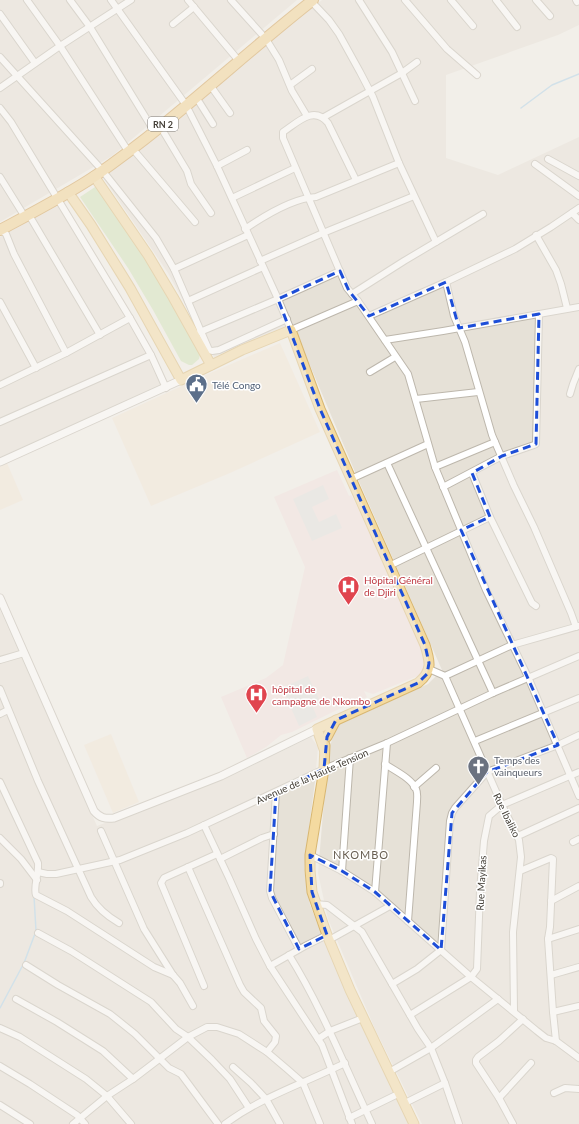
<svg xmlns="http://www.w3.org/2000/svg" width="579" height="1124" font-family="Lato,sans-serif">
	<rect width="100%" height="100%" fill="#f2efe9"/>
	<g fill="#e6e1d7">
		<polygon points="0,0 297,0 112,156 0,222"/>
		<polygon points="322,0 579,0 579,25 558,35 446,75 446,158 498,175 579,137 579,1124 422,1124 375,1029 328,919 318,873 328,753 336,726 428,684 442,670 361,486 293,325 214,357 168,273 102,176 206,95"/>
		<polygon points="59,205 142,347 161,386 0,457 0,237"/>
		<polygon points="0,610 97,826 241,771 311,737 318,747 315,781 304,868 310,905 340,978 409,1124 0,1124"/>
	</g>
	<g fill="#f2e6d6">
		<polygon points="280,343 320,432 230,473 151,506 112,418 199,378"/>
		<polygon points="7,463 23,500 0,510 0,466"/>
		<polygon points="111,734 139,802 113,813 84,745"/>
	</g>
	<polygon fill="#f2e0dd" points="337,470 349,496 351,495 356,504 420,645 425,661 425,668 420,675 373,694 364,691 367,697 351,704 347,697 343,707 292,732 281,735 266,747 247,758 221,697 266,678 283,665 305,567 274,497"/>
	<polygon fill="#cfe3b6" points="95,187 98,188 144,254 196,346 200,355 199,359 192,365 189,365 181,361 153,310 128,268 80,197"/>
	<g fill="#e1dfdd">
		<polygon points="323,485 329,499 312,507 319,522 336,514 342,528 312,541 293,499"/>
		<polygon points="308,676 319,699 311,703 317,717 299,726 282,688"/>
	</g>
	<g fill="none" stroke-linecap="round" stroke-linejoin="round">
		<g stroke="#abd1e9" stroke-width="1.5">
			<polyline points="521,108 552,85 579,74"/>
			<polyline points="0,1008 24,963 36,931 34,896"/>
		</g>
		<defs>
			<g id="minor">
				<polyline points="27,0 60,46 128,151"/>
				<polyline points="70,0 90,27 154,131"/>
				<polyline points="111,0 186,105 217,166 278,299 291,330 358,301"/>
				<polyline points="188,0 239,61"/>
				<polyline points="231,0 266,39 279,60 292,91 307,116"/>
				<polyline points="310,0 329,20 339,34 360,72 373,97 399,163 436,242"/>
				<polyline points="359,0 392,52 415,101"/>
				<polyline points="405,0 447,49 477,75"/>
				<polyline points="451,0 473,26"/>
				<polyline points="496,0 517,27"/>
				<polyline points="536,0 550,16"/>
				<polyline points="576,0 577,2"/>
				<polyline points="0,14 35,63"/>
				<polyline points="173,24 194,7"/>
				<polyline points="0,57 102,170 156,238 174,269 209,350 212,351 219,350 287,319"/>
				<polyline points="210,85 230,113"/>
				<polyline points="290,85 312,69"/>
				<polyline points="0,88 60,46 131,0"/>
				<polyline points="196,97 213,124"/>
				<polyline points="0,108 11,122 130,318 151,355 166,388"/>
				<polyline points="324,117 402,73 417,62"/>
				<polyline points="160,126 187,171 191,184 211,213"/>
				<polyline points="132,148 195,222"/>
				<polyline points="548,159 579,176"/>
				<polyline points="535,164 579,196"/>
				<polyline points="217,166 247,150"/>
				<polyline points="0,177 25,217"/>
				<path d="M356,180l-28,-57c-14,-18 -30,-1 -45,9v6l64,150 11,13 50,73 27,93 51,123 42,87 51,119"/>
				<polyline points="232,198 295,168"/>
				<polyline points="572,213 579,220"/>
				<polyline points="29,215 100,335"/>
				<path d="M245,229c19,-13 49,-31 71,-32l83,-34"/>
				<polyline points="1,230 6,234 14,254 66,353"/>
				<polyline points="536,235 556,270 561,284 567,308"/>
				<polyline points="260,261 323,233 414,196"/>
				<polyline points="174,269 248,235"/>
				<polyline points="446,282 454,316 465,342 492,435 514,486 534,527 571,613 576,627"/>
				<polyline points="352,294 404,261 483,214"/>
				<polyline points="188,301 263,267"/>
				<polyline points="0,302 36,368"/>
				<polyline points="369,316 446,282 515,249 551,227 579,208"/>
				<polyline points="200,332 278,299 340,271"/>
				<polyline points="385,340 443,331 579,307"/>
				<polyline points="370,372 395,357"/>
				<polyline points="0,385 66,353 130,318"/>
				<polyline points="570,394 573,384 579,369"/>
				<polyline points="416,399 478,392"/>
				<polyline points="0,422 151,355"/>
				<polyline points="387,463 493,693"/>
				<polyline points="435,467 495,442"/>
				<polyline points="472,473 490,517 532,603 536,606"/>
				<polyline points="351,479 428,444"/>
				<polyline points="443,487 502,456 534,445 536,444 539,314"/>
				<polyline points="389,566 490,517"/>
				<polyline points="0,660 24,653"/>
				<polyline points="429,669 445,676 512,645 579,626"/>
				<polyline points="445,676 502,805 519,840 521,857 513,932 514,1011"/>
				<path d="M0,689l38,92 53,116c7,12 16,19 28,26"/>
				<polyline points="0,714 8,710"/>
				<polyline points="475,741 579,698"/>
				<path d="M385,764c10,7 26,14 31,25 2,4 1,9 1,13l-9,119"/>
				<path d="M0,782l38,81c1,10 -5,25 -2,32l31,16 87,56 19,8"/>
				<polyline points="414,787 436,768"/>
				<polyline points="276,792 270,891 272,898 299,949"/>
				<polyline points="204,825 229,878 256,939 270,966 322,1045 352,1124"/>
				<polyline points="101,831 144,929 173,975 180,983 193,1006"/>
				<polyline points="518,836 579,808"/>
				<polyline points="0,838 21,859 37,880"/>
				<polyline points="573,842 579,839"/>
				<polyline points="310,855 342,871 375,892 471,977 537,1031 546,1038 556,1041 579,1058"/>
				<polyline points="220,859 262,838 274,834"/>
				<polyline points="188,867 240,985 244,992 261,1008 264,1021 276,1036 275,1042 267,1052"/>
				<polyline points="342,871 350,758"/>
				<polyline points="520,871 551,858 553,859 550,927 548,939 553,1012 556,1041"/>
				<polyline points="38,872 47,874 56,874 120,860 187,833 324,769 387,743 493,693 579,656"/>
				<polyline points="0,883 0,884"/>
				<polyline points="375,892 387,743"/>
				<polyline points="551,901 579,886"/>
				<polyline points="315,904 327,905 362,932 418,1029 431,1048 445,1083 459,1124"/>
				<polyline points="38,933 71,951 151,1002 176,1029 188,1037 212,1060 230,1079 249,1108"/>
				<polyline points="548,939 579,929"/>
				<polyline points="329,940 390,906"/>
				<path d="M289,955c33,53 56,112 83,169"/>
				<polyline points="26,965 58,985 110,1014 135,1034 169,1068 181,1074 218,1124"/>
				<polyline points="270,966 305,946 327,935"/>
				<polyline points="551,975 579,967"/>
				<polyline points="392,984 417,969 441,950 450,821 452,813 455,808 487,772 558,745 579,735"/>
				<polyline points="204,986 161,883 164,878 217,854"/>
				<polyline points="16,999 57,1022 103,1051 133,1079"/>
				<polyline points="553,1012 579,1006"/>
				<polyline points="410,1015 471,977 477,969 480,891 484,841 489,816 502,805 579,772"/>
				<polyline points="0,1028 20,1037 86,1079 107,1096 131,1124"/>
				<polyline points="318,1039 330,1031 363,1018"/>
				<polyline points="0,1066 30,1084 77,1115 85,1124"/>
				<polyline points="233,1067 251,1083 266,1099 280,1124"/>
				<polyline points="389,1072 431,1048 498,999"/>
				<polyline points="554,1093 565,1088 579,1089"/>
				<polyline points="499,1098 531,1063"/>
				<polyline points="405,1103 445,1083"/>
				<polyline points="0,1105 30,1124"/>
				<polyline points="349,1118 400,1093"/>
				<polyline points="73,1124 107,1096 133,1079 188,1037 207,1027 217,1027 239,1034 267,1052 287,1069 303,1083 320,1124"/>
				<path d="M225,1124c36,-27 80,-41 120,-61"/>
				<polyline points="513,1124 499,1098 476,1063 476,1060 478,1057 499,1041 523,1019"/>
			</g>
			<g id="tertiary">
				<polyline points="0,462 181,380"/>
				<path d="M0,598l94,213c6,7 11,8 20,7l107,-42 96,-47"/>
			</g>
			<g id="primary">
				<polyline points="94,176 148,255 173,297 211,365"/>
				<path d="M68,192l23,33 39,63 51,92 61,-30 49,-20 29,79 105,236c5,16 8,26 -7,38l-101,46 7,20"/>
				<polyline points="327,737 336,720"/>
				<polyline points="325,745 324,769 310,855 310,870 312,892 327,935 350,990 414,1124"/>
			</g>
			<path id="trunk" d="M0,230c32,-17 65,-34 95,-54 77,-53 144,-118 218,-176"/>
		</defs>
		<use href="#minor" stroke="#bdb7ac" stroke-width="8"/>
		<use href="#tertiary" stroke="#bdb7ac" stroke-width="9"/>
		<use href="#primary" stroke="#d8b772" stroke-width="11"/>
		<use href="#trunk" stroke="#cd9948" stroke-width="12"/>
		<use href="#minor" stroke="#fff" stroke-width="6"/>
		<use href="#tertiary" stroke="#fff" stroke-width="7"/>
		<use href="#primary" stroke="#f4daa0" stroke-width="9"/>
		<use href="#trunk" stroke="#f2d08c" stroke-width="10"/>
	</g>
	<path d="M0 0H579V1124H0ZM340,271l9,20 20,25 77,-34 13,46 80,-14 -3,130 -34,12 -30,17 18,44 -29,13 97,215 -71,27 -35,41 -11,137 -66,-58 -33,-21 -32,-16 2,37 15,43 -28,14 -29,-58 6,-99 48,-23 3,-32 9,-17 82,-37 9,-9 2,-11 -4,-18 -105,-236 -42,-110z" fill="#f2efe9" fill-opacity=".55" fill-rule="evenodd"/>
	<path fill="none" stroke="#1d4ed8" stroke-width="3" stroke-dasharray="8 5" stroke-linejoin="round" d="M340,271l9,20 20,25 77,-34 13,46 80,-14 -3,130 -34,12 -30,17 18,44 -29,13 97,215 -71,27 -35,41 -11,137 -66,-58 -33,-21 -32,-16 2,37 15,43 -28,14 -29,-58 6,-99 48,-23 3,-32 9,-17 82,-37 9,-9 2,-11 -4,-18 -105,-236 -42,-110z"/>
	<defs>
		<symbol id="civic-pin" viewBox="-11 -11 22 30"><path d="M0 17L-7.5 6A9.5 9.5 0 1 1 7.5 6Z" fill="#5c6f8a" stroke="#fff"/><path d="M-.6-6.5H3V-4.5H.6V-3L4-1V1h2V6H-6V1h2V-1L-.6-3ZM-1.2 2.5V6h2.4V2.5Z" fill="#fff"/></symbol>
		<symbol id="hospital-pin" viewBox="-11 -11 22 30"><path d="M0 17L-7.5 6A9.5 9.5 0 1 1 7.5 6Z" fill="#e0444e" stroke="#fff"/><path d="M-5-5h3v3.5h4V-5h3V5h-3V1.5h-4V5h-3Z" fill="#fff"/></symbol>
		<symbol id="church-pin" viewBox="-11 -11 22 30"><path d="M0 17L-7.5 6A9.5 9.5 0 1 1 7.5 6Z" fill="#6b7280" stroke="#fff"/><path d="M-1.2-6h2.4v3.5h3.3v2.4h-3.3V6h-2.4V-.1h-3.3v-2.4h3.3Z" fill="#fff"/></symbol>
	</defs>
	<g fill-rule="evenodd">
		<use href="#civic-pin" x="184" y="372" width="25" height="34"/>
		<use href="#hospital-pin" x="336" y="574" width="25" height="34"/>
		<use href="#hospital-pin" x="244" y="682" width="25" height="34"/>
		<use href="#church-pin" x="466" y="754" width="25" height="34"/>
	</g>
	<g text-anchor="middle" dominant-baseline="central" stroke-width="3" stroke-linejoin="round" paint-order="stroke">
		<rect fill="#fff" stroke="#7d7974" stroke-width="1" x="148" y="117" width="30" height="14" rx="3"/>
		<g font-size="9" font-weight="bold" fill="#454038">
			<text x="163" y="124">RN 2</text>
		</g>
		<g font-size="10" fill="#4e5e75" stroke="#fff" text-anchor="start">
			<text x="212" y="385">Télé Congo</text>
		</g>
		<g font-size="10" fill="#be3a42" stroke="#fff" text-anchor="start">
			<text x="364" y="580">Hôpital Général<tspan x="364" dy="12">de Djiri</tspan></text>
			<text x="272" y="689">hôpital de<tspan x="272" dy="12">campagne de Nkombo</tspan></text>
		</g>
		<g font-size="10" fill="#5b616d" stroke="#fff" text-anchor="start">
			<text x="494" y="760">Temps des<tspan x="494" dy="12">vainqueurs</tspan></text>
		</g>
		<g font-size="10" fill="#454038" stroke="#fff">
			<text transform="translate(312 776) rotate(-24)">Avenue de la Haute Tension</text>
			<text transform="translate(507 815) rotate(64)">Rue Ibaliko</text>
			<text transform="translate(481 883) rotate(-87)">Rue Mayikas</text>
		</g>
		<g font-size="11" letter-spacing="1" fill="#675d50" stroke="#fff">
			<text x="361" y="854">NKOMBO</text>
		</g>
	</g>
</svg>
